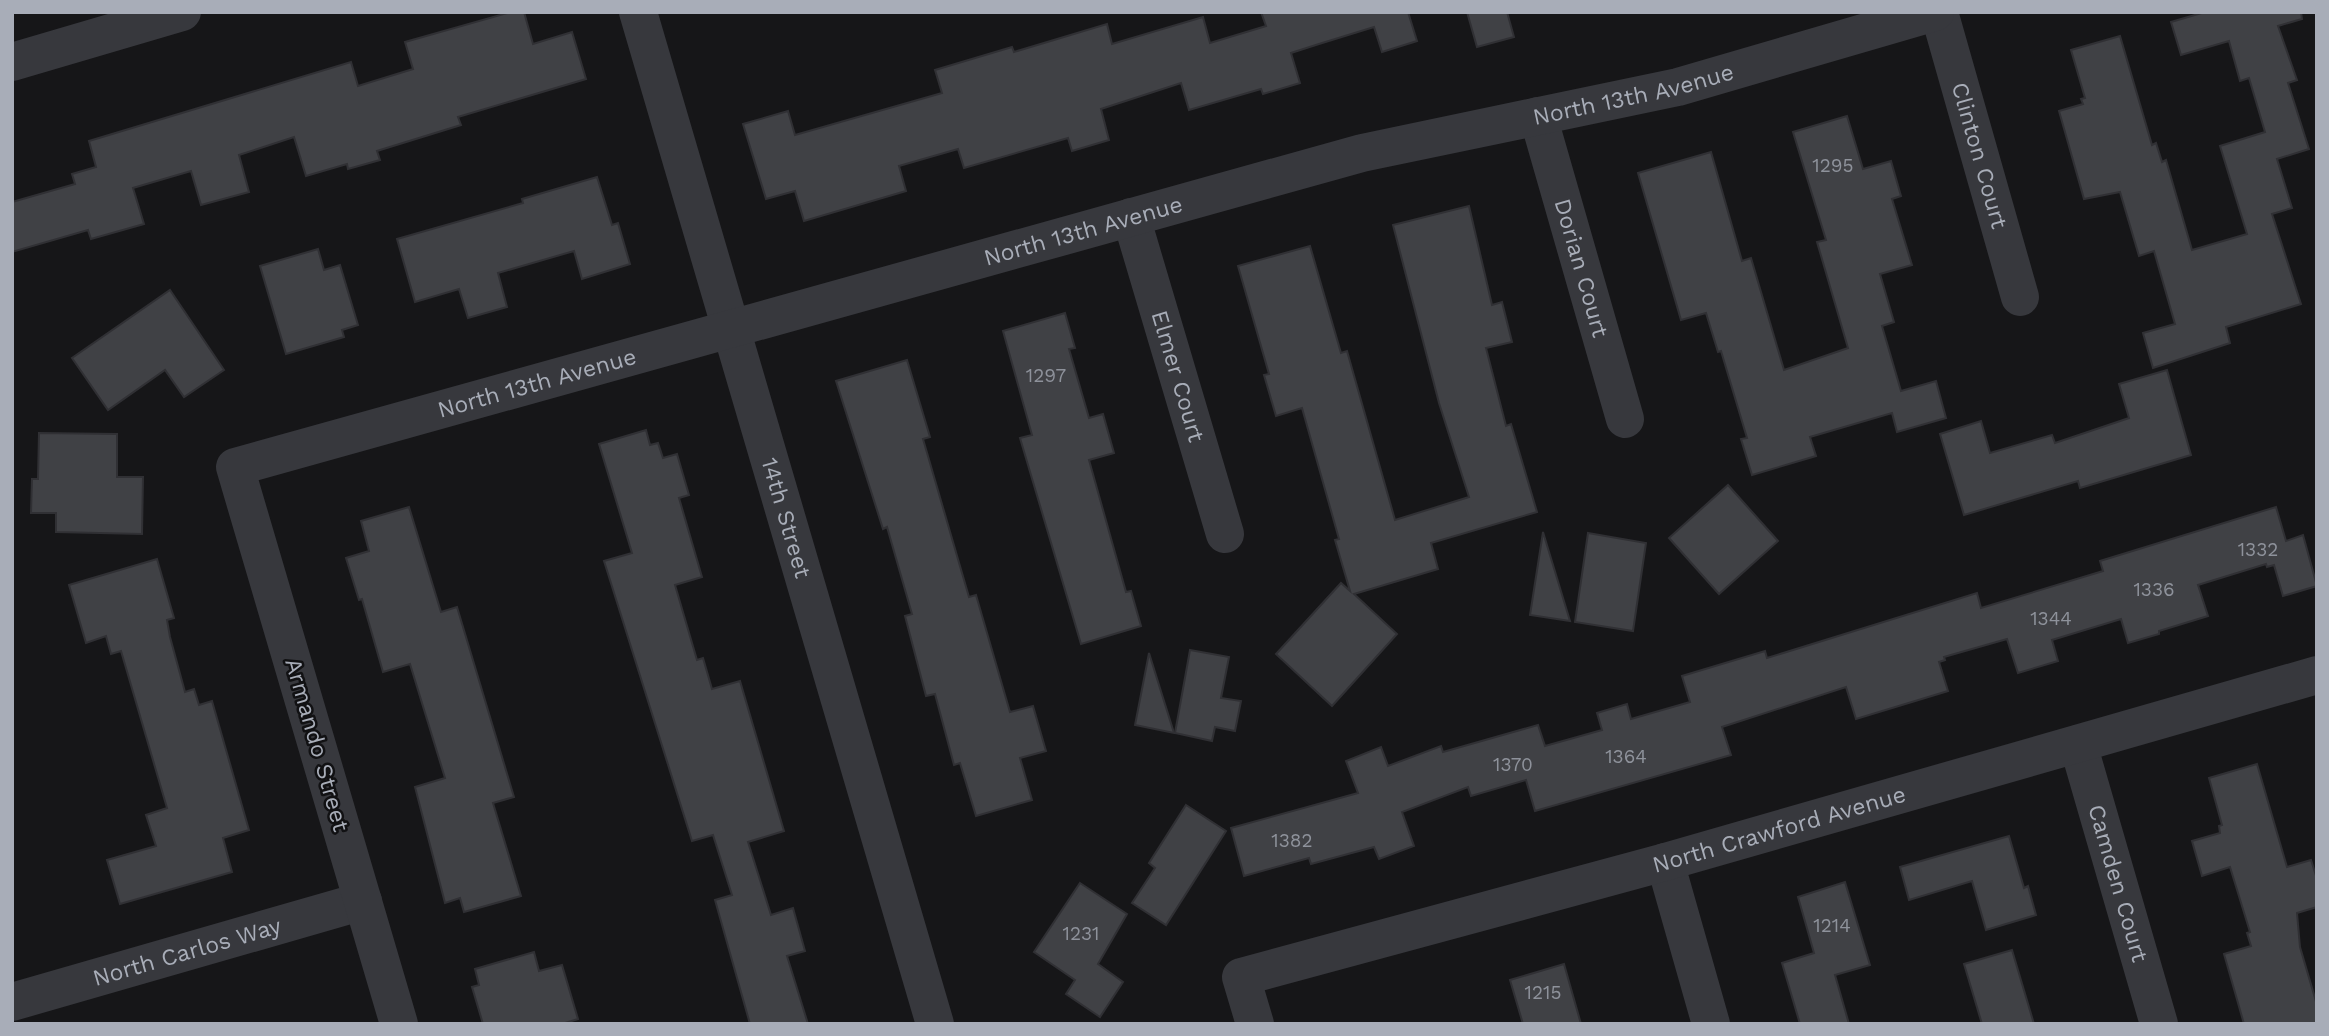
<svg xmlns="http://www.w3.org/2000/svg" width="2329" height="1036" font-family="'Work Sans',sans-serif">
	<rect width="100%" height="100%" fill="#161618"/>
	<g fill="#404145" stroke="#303034" stroke-width="2">
		<polygon points="511,12 524,12 533,44 572,32 586,79 458,117 461,125 377,151 380,160 348,169 347,164 306,176 294,137 239,155 249,192 201,205 191,171 133,188 144,224 91,239 88,230 12,252 12,202 75,184 72,174 96,167 89,141 351,62 358,86 413,69 405,42"/>
		<polygon points="1261,12 1408,12 1417,41 1382,52 1374,27 1319,44 1291,53 1300,83 1263,94 1261,89 1189,110 1181,83 1101,109 1109,140 1072,151 1068,138 964,168 958,149 899,166 906,191 804,221 795,191 766,199 743,124 788,111 795,135 942,93 935,70 1012,47 1014,52 1107,24 1112,44 1203,17 1210,43 1266,26"/>
		<polygon points="1467,12 1507,12 1514,37 1477,47"/>
		<polygon points="2205,12 2301,12 2302,19 2278,26 2297,80 2288,83 2309,149 2277,159 2292,208 2272,214 2301,304 2226,327 2230,343 2153,368 2143,333 2175,324 2154,251 2139,256 2120,192 2084,199 2059,111 2083,104 2081,99 2085,98 2071,50 2120,36 2152,145 2156,143 2162,162 2166,160 2192,250 2247,234 2220,146 2265,132 2249,78 2240,81 2229,41 2181,55 2171,22"/>
		<polygon points="1847,116 1863,169 1891,161 1901,196 1892,199 1912,265 1880,274 1894,322 1882,326 1901,391 1936,381 1946,418 1897,432 1892,413 1810,437 1816,456 1752,475 1741,439 1747,438 1721,351 1718,352 1706,313 1681,320 1638,173 1711,152 1742,261 1751,258 1784,370 1848,348 1817,242 1826,240 1793,132"/>
		<polygon points="597,177 612,225 618,223 630,264 582,279 574,251 498,273 507,307 468,318 459,289 415,302 397,239 523,203 522,199"/>
		<polygon points="1469,206 1492,305 1502,302 1512,342 1486,348 1506,426 1511,424 1537,512 1431,543 1438,569 1354,594 1397,634 1332,706 1276,654 1341,583 1350,591 1335,540 1339,539 1302,408 1276,416 1264,375 1269,374 1238,266 1310,246 1341,353 1347,351 1395,520 1469,497 1439,403 1393,225"/>
		<polygon points="318,249 324,270 340,265 358,325 342,330 344,337 286,354 260,266"/>
		<polygon points="170,290 224,370 184,397 165,370 108,410 72,358"/>
		<polygon points="1065,313 1075,348 1069,349 1089,418 1103,414 1114,453 1089,460 1126,592 1131,591 1141,626 1081,644 1020,438 1032,435 1003,331"/>
		<polygon points="907,360 930,437 923,439 969,597 976,595 1010,712 1033,706 1046,751 1020,758 1032,800 976,816 960,763 954,765 935,694 926,696 905,616 912,614 887,527 883,529 836,381"/>
		<polygon points="2167,370 2191,455 2080,488 2078,481 1964,515 1940,434 1981,421 1990,453 2052,435 2055,443 2129,418 2119,384"/>
		<polygon points="646,430 650,445 658,443 663,458 677,454 689,495 679,498 702,577 675,585 697,660 703,658 712,689 740,681 784,831 748,842 771,915 793,908 805,951 787,956 808,1024 750,1024 715,900 732,895 713,835 692,841 604,561 632,553 599,444"/>
		<polygon points="39,433 117,434 117,477 143,477 142,534 56,532 56,513 31,513 32,479 38,479"/>
		<polygon points="1728,485 1778,541 1719,594 1669,538"/>
		<polygon points="409,507 441,612 457,607 514,797 493,803 521,896 464,912 460,898 445,903 415,787 445,778 410,664 383,672 362,599 359,600 346,558 369,551 361,521"/>
		<polygon points="2276,507 2286,541 2303,535 2317,586 2283,596 2274,565 2267,567 2266,564 2198,585 2208,616 2159,631 2159,634 2128,643 2121,619 2052,640 2058,661 2018,673 2007,639 1944,657 1945,660 1939,662 1948,691 1856,719 1846,687 1722,727 1731,755 1535,811 1526,780 1471,796 1468,787 1402,812 1414,846 1379,859 1374,847 1311,864 1309,858 1244,876 1231,828 1358,793 1346,761 1381,747 1388,766 1441,746 1443,752 1538,725 1545,746 1602,730 1597,713 1627,704 1631,719 1690,702 1682,676 1765,651 1767,658 1977,593 1981,608 2103,571 2100,561"/>
		<polygon points="1543,532 1570,621 1530,615"/>
		<polygon points="1588,533 1646,543 1633,631 1575,622"/>
		<polygon points="157,559 174,618 167,620 170,637 185,692 194,689 199,705 212,701 249,830 223,838 232,872 120,904 107,860 156,846 146,815 167,808 121,651 111,654 106,636 86,643 69,585"/>
		<polygon points="1190,650 1229,657 1221,698 1241,701 1235,731 1215,727 1212,741 1175,733"/>
		<polygon points="1149,653 1174,733 1135,725"/>
		<polygon points="2257,764 2287,867 2311,860 2317,879 2317,907 2297,913 2300,947 2317,1005 2317,1024 2244,1024 2224,954 2251,946 2247,933 2250,932 2230,867 2202,876 2192,841 2220,833 2219,826 2222,825 2209,778"/>
		<polygon points="1186,805 1226,831 1166,925 1132,903 1155,868 1149,863"/>
		<polygon points="2009,836 2024,888 2028,886 2036,915 1986,930 1972,881 1909,900 1900,867"/>
		<polygon points="1845,882 1870,965 1835,975 1849,1024 1800,1024 1782,963 1814,953 1798,897"/>
		<polygon points="1080,883 1127,914 1098,964 1123,982 1100,1017 1066,994 1075,980 1034,952"/>
		<polygon points="2012,950 2034,1024 1982,1024 1964,964"/>
		<polygon points="534,952 539,971 562,965 578,1019 562,1024 483,1024 472,987 479,985 475,969"/>
		<polygon points="1564,964 1581,1024 1523,1024 1510,980"/>
	</g>
	<g fill="none" stroke-linecap="round" stroke-linejoin="round">
		<g stroke="#37383d" stroke-width="38">
			<path id="s1" d="M638,12l297,1012"/>
			<path id="s2" d="M1939,12l81,285"/>
			<polyline points="12,62 182,12"/>
			<path id="s3" d="M1538,116l87,303"/>
			<path id="s4" d="M1131,217l94,317"/>
			<path id="s5" d="M2078,744l81,280"/>
			<polyline points="1665,862 1711,1024"/>
			<path id="s6" d="M12,1002l351,-101"/>
			<path id="s7" d="M399,1024l-164,-557 1127,-314 316,-66 257,-75"/>
			<path id="s8" d="M1255,1024l-14,-47 424,-115 652,-187"/>
		</g>
	</g>
	<g text-anchor="middle" dominant-baseline="central" stroke-width="5" stroke-linejoin="round" paint-order="stroke">
		<g font-size="19" fill="#8e929b">
			<text x="1833" y="165">1295</text>
			<text x="1046" y="375">1297</text>
			<text x="2258" y="549">1332</text>
			<text x="2154" y="589">1336</text>
			<text x="2051" y="618">1344</text>
			<text x="1626" y="756">1364</text>
			<text x="1513" y="764">1370</text>
			<text x="1292" y="840">1382</text>
			<text x="1832" y="925">1214</text>
			<text x="1081" y="933">1231</text>
			<text x="1543" y="992">1215</text>
		</g>
		<g font-size="23" fill="#a8adb8" stroke="#111113">
			<text stroke="none"><textPath href="#s7" startOffset="2028">North 13th Avenue</textPath></text>
			<text stroke="none"><textPath href="#s2" startOffset="149">Clinton Court</textPath></text>
			<text stroke="none"><textPath href="#s7" startOffset="1461">North 13th Avenue</textPath></text>
			<text stroke="none"><textPath href="#s3" startOffset="158">Dorian Court</textPath></text>
			<text stroke="none"><textPath href="#s4" startOffset="166">Elmer Court</textPath></text>
			<text stroke="none"><textPath href="#s7" startOffset="894">North 13th Avenue</textPath></text>
			<text stroke="none"><textPath href="#s1" startOffset="527">14th Street</textPath></text>
			<text transform="translate(317 745) rotate(74)">Armando Street</text>
			<text stroke="none"><textPath href="#s8" startOffset="607">North Crawford Avenue</textPath></text>
			<text stroke="none"><textPath href="#s5" startOffset="145">Camden Court</textPath></text>
			<text stroke="none"><textPath href="#s6" startOffset="182">North Carlos Way</textPath></text>
		</g>
	</g>
	<rect width="2329" height="1036" fill="none" stroke="#a8adb8" stroke-width="28"/>
</svg>
